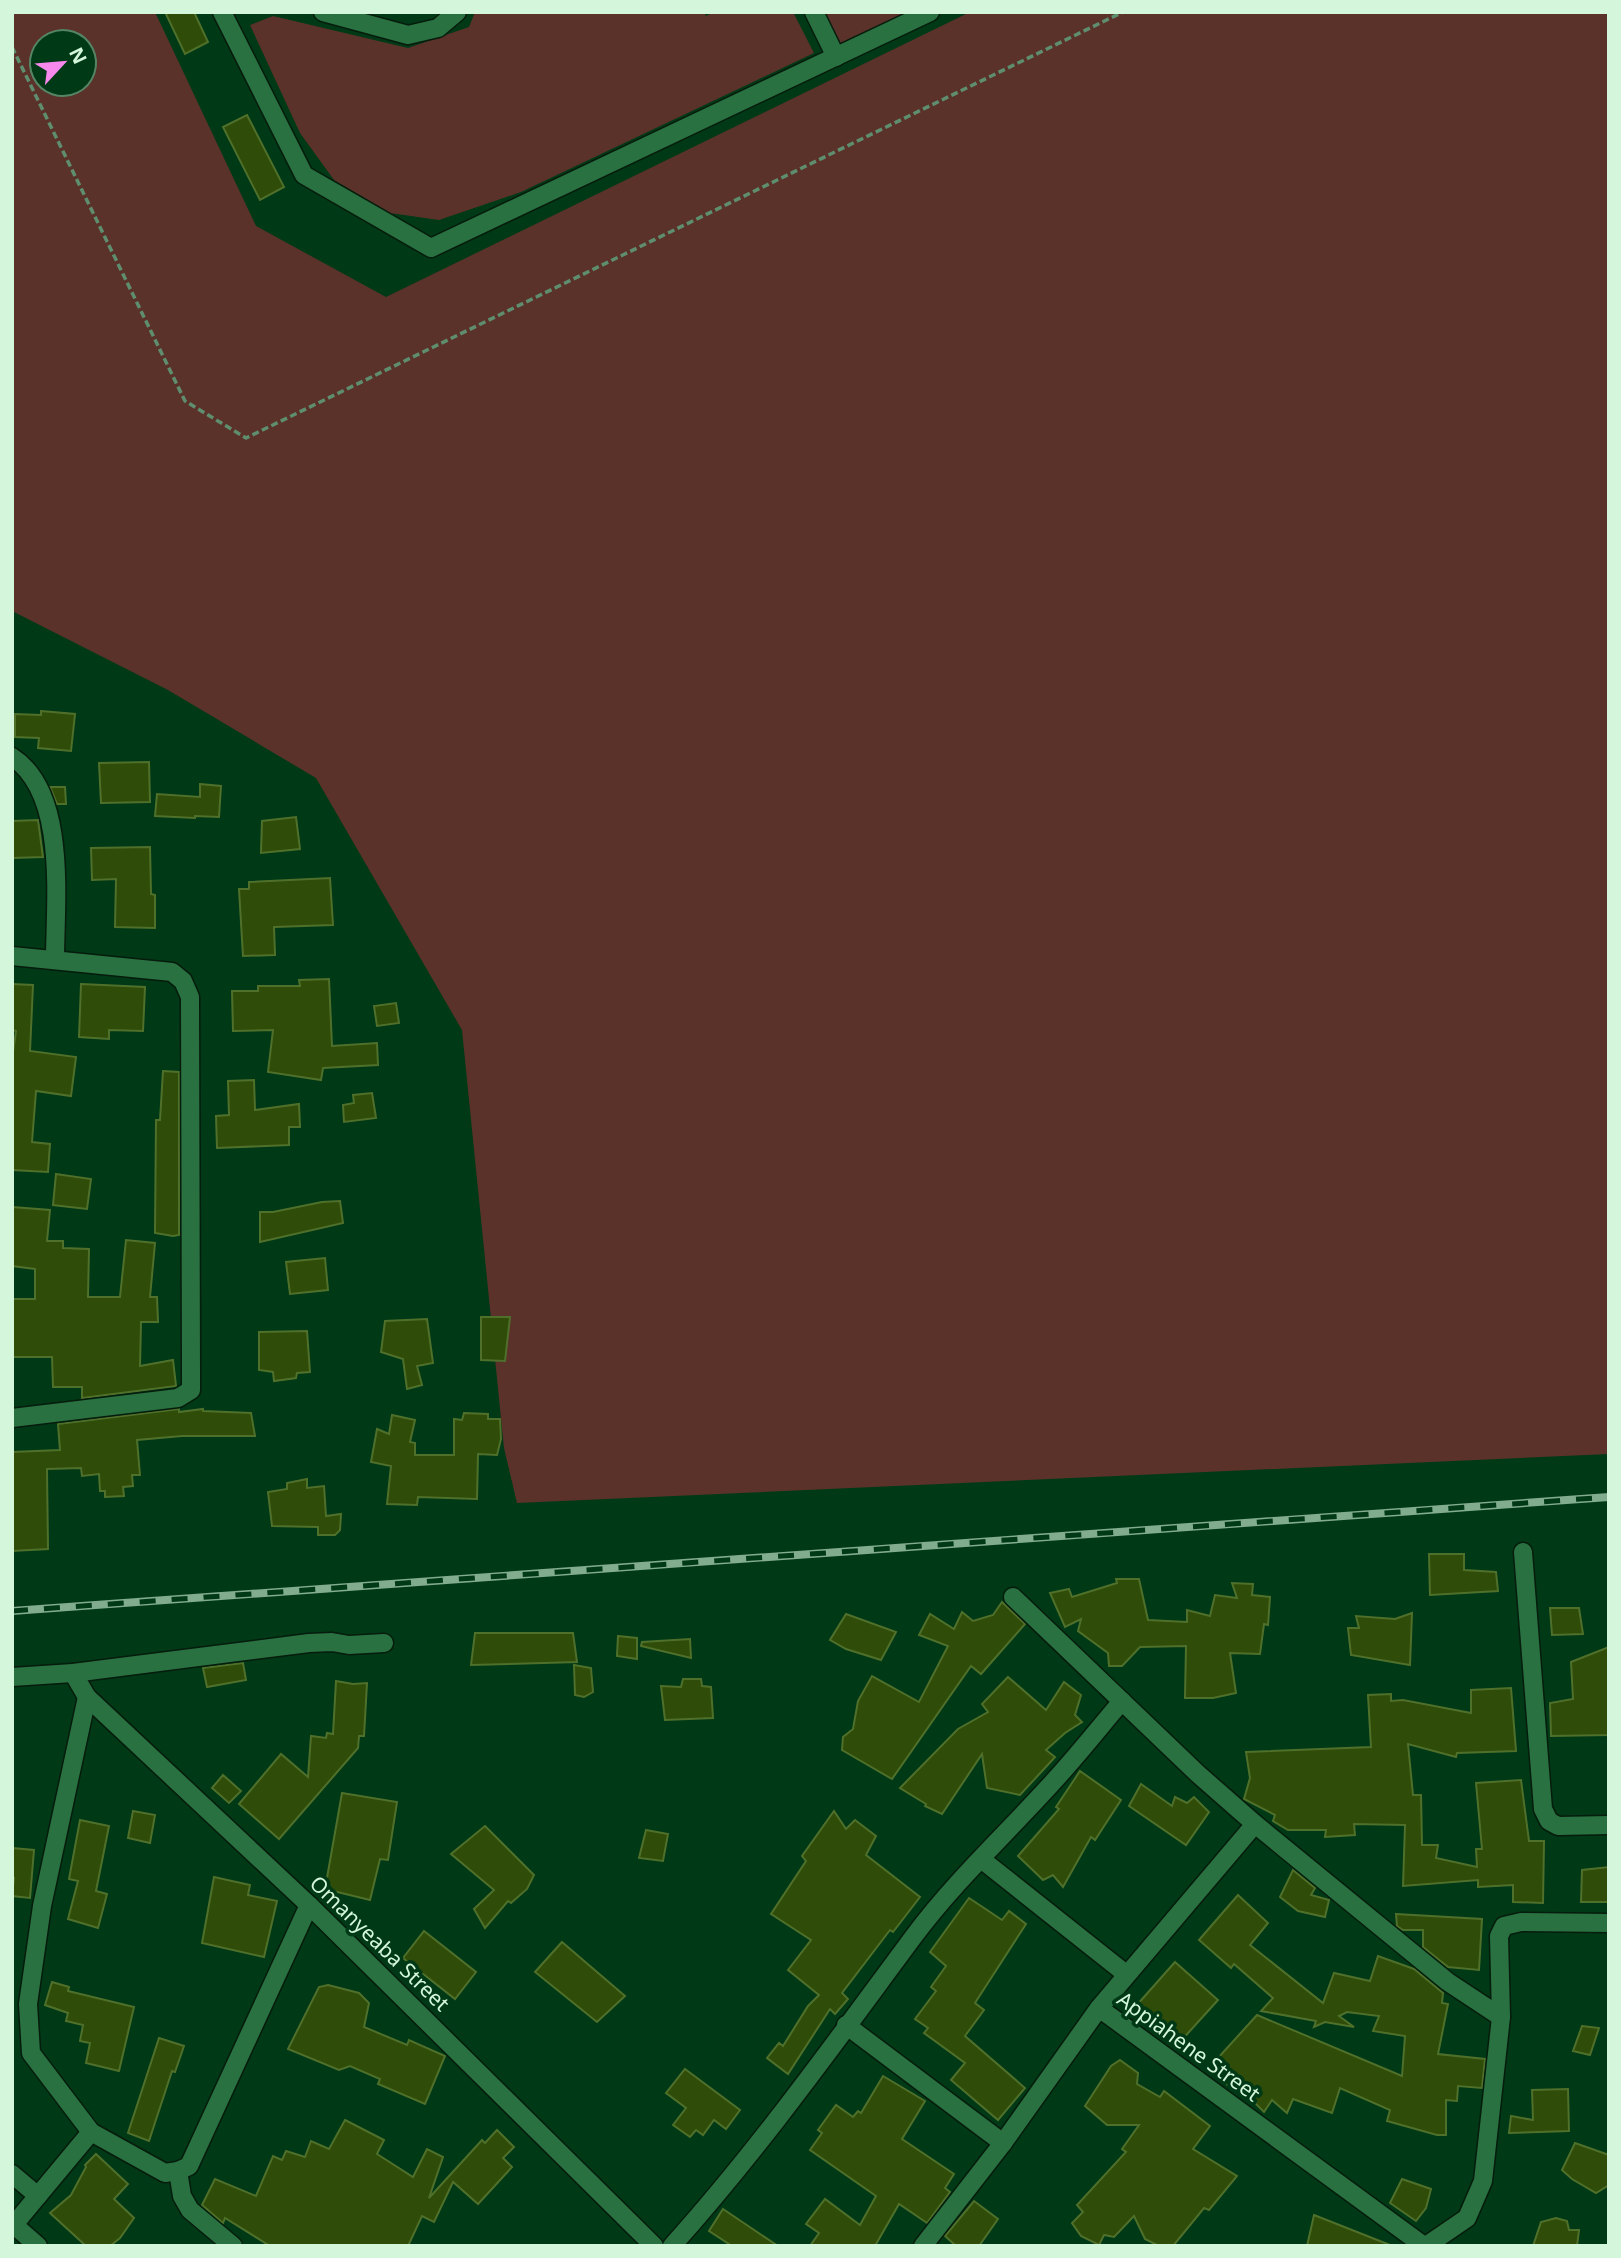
<svg xmlns="http://www.w3.org/2000/svg" width="1621" height="2258" font-family="'Noto Sans',sans-serif">
	<rect width="100%" height="100%" fill="#003916"/>
	<g fill="#5a322a" fill-rule="evenodd">
		<path d="M12,12h143l101,214 130,71 584,-285h639v1442l-1092,49 -13,-55 -42,-418 -146,-252 -148,-88 -156,-79zM42,42h42v42h-42z"/>
		<polygon points="475,12 704,12 706,16 713,12 793,12 814,53 521,192 439,220 390,213 334,180 300,133 250,25 273,16 408,48 469,27"/>
		<polygon points="820,12 911,12 845,46 832,38"/>
	</g>
	<g fill="#2f4c08" stroke="#4f702b" stroke-width="2">
		<polygon points="165,12 194,12 208,42 185,54"/>
		<polygon points="247,115 284,187 260,200 223,127"/>
		<polygon points="41,711 75,714 71,751 38,748 39,738 15,737 15,714 41,715"/>
		<polygon points="149,762 150,802 101,803 99,763"/>
		<polygon points="200,784 221,786 219,817 195,816 195,818 155,816 157,794 200,797"/>
		<polygon points="50,787 65,787 66,804 57,804"/>
		<polygon points="296,817 300,849 261,853 262,821"/>
		<polygon points="38,820 43,857 12,858 12,821"/>
		<polygon points="150,847 151,894 155,895 155,928 115,927 116,879 92,880 91,848"/>
		<polygon points="330,878 333,925 274,927 275,955 243,956 239,889 249,889 249,882"/>
		<polygon points="329,979 332,1046 377,1043 378,1065 323,1068 321,1080 268,1072 273,1030 233,1031 232,991 258,991 258,986 300,986 299,980"/>
		<polygon points="12,984 33,985 30,1051 76,1057 71,1096 36,1091 32,1142 50,1144 48,1172 12,1170 12,1059 16,1031 12,1030"/>
		<polygon points="81,984 145,987 143,1031 109,1030 109,1039 79,1037"/>
		<polygon points="396,1003 399,1023 377,1026 374,1006"/>
		<polygon points="163,1071 179,1072 179,1235 173,1236 155,1233 156,1120 160,1120"/>
		<polygon points="254,1080 255,1110 299,1104 300,1127 289,1127 289,1145 217,1148 216,1116 229,1115 228,1081"/>
		<polygon points="372,1093 376,1118 344,1122 343,1105 354,1103 353,1095"/>
		<polygon points="56,1174 91,1179 87,1209 53,1205"/>
		<polygon points="340,1201 343,1223 260,1242 260,1212 273,1212 322,1202"/>
		<polygon points="12,1207 50,1210 47,1241 63,1241 63,1248 89,1249 88,1297 120,1297 126,1240 155,1243 150,1297 157,1297 158,1322 141,1322 140,1366 173,1360 176,1386 82,1398 82,1387 53,1387 52,1357 12,1357 12,1299 35,1299 35,1269 12,1266"/>
		<polygon points="325,1258 328,1290 290,1294 286,1262"/>
		<polygon points="481,1317 510,1317 505,1361 481,1360"/>
		<polygon points="427,1319 433,1363 417,1366 422,1385 407,1389 403,1359 381,1352 385,1321"/>
		<polygon points="307,1331 310,1372 297,1373 296,1378 274,1381 273,1372 259,1370 259,1332"/>
		<polygon points="179,1409 179,1412 203,1409 203,1411 251,1413 255,1436 182,1436 137,1440 140,1475 132,1475 133,1486 123,1487 124,1496 105,1497 105,1491 100,1491 99,1474 82,1476 81,1468 47,1469 48,1549 12,1551 12,1452 60,1450 58,1424"/>
		<polygon points="464,1413 488,1414 488,1419 500,1419 501,1439 497,1455 478,1454 477,1499 418,1497 417,1505 387,1504 391,1466 371,1462 377,1429 389,1434 392,1415 415,1420 410,1442 415,1443 415,1455 454,1455 454,1419 462,1420"/>
		<polygon points="307,1479 307,1488 324,1486 326,1516 341,1514 340,1530 335,1535 318,1535 318,1527 272,1526 268,1492 287,1489 287,1483"/>
		<polygon points="1429,1554 1464,1554 1464,1570 1496,1572 1498,1591 1430,1595"/>
		<polygon points="1116,1579 1139,1579 1148,1620 1187,1622 1187,1610 1210,1616 1215,1595 1237,1598 1232,1583 1253,1584 1252,1595 1270,1597 1268,1625 1264,1624 1260,1654 1230,1653 1236,1693 1213,1698 1185,1698 1186,1646 1140,1647 1122,1666 1109,1666 1108,1653 1078,1631 1081,1619 1065,1627 1050,1593 1069,1589 1072,1597 1117,1583"/>
		<polygon points="1002,1602 1025,1624 981,1674 971,1666 892,1779 842,1750 843,1737 853,1729 858,1701 872,1676 919,1702 948,1646 919,1635 930,1614 954,1629 962,1612 973,1621 993,1615"/>
		<polygon points="1550,1608 1579,1608 1583,1634 1552,1635"/>
		<polygon points="1412,1613 1410,1665 1351,1655 1348,1628 1359,1628 1356,1616 1395,1619"/>
		<polygon points="846,1614 896,1632 881,1660 846,1649 830,1640"/>
		<polygon points="475,1633 573,1633 577,1662 471,1665"/>
		<polygon points="618,1636 637,1638 637,1659 617,1656"/>
		<polygon points="690,1639 691,1658 641,1646 642,1642"/>
		<polygon points="1609,1647 1609,1735 1551,1736 1550,1703 1573,1699 1571,1662"/>
		<polygon points="243,1663 246,1680 207,1687 203,1668"/>
		<polygon points="574,1665 591,1668 593,1692 584,1697 575,1695"/>
		<polygon points="1008,1677 1046,1710 1064,1682 1081,1695 1075,1715 1082,1722 1065,1733 1046,1750 1055,1757 1020,1795 987,1788 982,1754 942,1814 925,1806 926,1804 900,1788 958,1729 988,1712 982,1704"/>
		<polygon points="683,1679 701,1679 702,1686 711,1687 713,1718 665,1720 661,1686 681,1687"/>
		<polygon points="336,1681 353,1684 367,1683 364,1736 359,1736 358,1748 279,1839 239,1804 281,1754 308,1777 311,1736 326,1738 327,1733 333,1734"/>
		<polygon points="1511,1688 1516,1751 1457,1753 1456,1757 1408,1744 1413,1795 1421,1795 1422,1845 1438,1845 1436,1858 1477,1867 1476,1849 1482,1849 1476,1783 1521,1780 1529,1841 1544,1841 1543,1903 1513,1902 1513,1885 1478,1887 1478,1880 1403,1886 1405,1825 1354,1824 1355,1835 1325,1837 1326,1830 1288,1830 1273,1821 1275,1815 1244,1799 1250,1778 1246,1752 1371,1747 1368,1695 1391,1694 1391,1701 1403,1700 1471,1713 1471,1690"/>
		<polygon points="1080,1771 1121,1800 1095,1840 1091,1837 1063,1887 1053,1875 1043,1880 1018,1856 1059,1809 1056,1807"/>
		<polygon points="223,1775 241,1791 229,1803 212,1788"/>
		<polygon points="1141,1784 1172,1806 1175,1797 1187,1803 1194,1797 1209,1812 1186,1845 1129,1806"/>
		<polygon points="342,1793 397,1802 388,1860 380,1859 370,1900 325,1889"/>
		<polygon points="133,1811 155,1815 150,1843 128,1838"/>
		<polygon points="834,1811 846,1829 855,1820 876,1836 866,1855 920,1897 893,1932 890,1930 842,1993 848,1999 835,2014 830,2009 788,2074 767,2058 779,2043 783,2046 808,2006 819,1995 788,1970 811,1940 771,1914 806,1861 802,1856"/>
		<polygon points="80,1820 109,1826 96,1891 107,1894 98,1928 68,1919 78,1881 69,1879"/>
		<polygon points="485,1826 534,1875 527,1889 511,1903 508,1901 485,1928 474,1909 494,1890 451,1854"/>
		<polygon points="646,1830 668,1834 663,1861 639,1858"/>
		<polygon points="12,1848 34,1850 30,1898 12,1896 14,1878 12,1878"/>
		<polygon points="1609,1867 1609,1902 1581,1902 1582,1870"/>
		<polygon points="1293,1870 1315,1888 1311,1895 1329,1900 1325,1917 1298,1911 1280,1897"/>
		<polygon points="214,1877 250,1885 248,1895 277,1901 264,1957 202,1943"/>
		<polygon points="1238,1895 1268,1923 1250,1945 1323,2003 1334,1973 1370,1981 1378,1956 1414,1969 1443,1993 1442,2003 1448,2004 1438,2054 1485,2059 1482,2088 1458,2086 1457,2101 1446,2100 1446,2135 1437,2135 1387,2121 1390,2110 1340,2088 1332,2113 1293,2099 1287,2113 1272,2100 1264,2112 1239,2087 1235,2091 1208,2069 1257,2015 1402,2076 1405,2036 1373,2031 1379,2016 1347,2012 1339,2016 1354,2027 1325,2022 1314,2027 1316,2021 1261,2011 1273,1998 1234,1964 1231,1968 1199,1940"/>
		<polygon points="969,1898 1002,1920 1009,1911 1026,1924 975,2003 984,2010 965,2036 1025,2088 998,2120 951,2080 965,2063 924,2033 928,2028 915,2019 936,1991 931,1987 946,1966 930,1952"/>
		<polygon points="1396,1914 1482,1919 1479,1970 1448,1967 1423,1947 1423,1930 1403,1930 1397,1926"/>
		<polygon points="424,1931 476,1972 455,1999 403,1958"/>
		<polygon points="562,1942 625,1996 597,2022 535,1972"/>
		<polygon points="1175,1962 1218,2000 1179,2043 1136,2006"/>
		<polygon points="52,1982 69,1987 68,1991 134,2007 119,2071 86,2063 90,2043 80,2041 83,2025 66,2021 68,2013 45,2005"/>
		<polygon points="328,1985 359,1993 369,2003 364,2027 407,2045 409,2040 445,2056 425,2104 378,2084 380,2079 350,2066 339,2070 288,2049 319,1987"/>
		<polygon points="1582,2026 1599,2028 1590,2055 1573,2051"/>
		<polygon points="159,2038 184,2046 175,2072 172,2071 149,2141 128,2133"/>
		<polygon points="1120,2060 1138,2073 1137,2084 1160,2097 1164,2091 1210,2126 1193,2149 1237,2176 1209,2210 1204,2208 1173,2246 1159,2246 1145,2239 1134,2216 1114,2237 1104,2235 1099,2245 1081,2236 1072,2223 1083,2212 1077,2205 1126,2152 1122,2149 1139,2125 1107,2125 1085,2106 1111,2066"/>
		<polygon points="685,2069 740,2110 726,2129 714,2120 703,2135 696,2130 690,2137 673,2125 686,2108 666,2093"/>
		<polygon points="883,2076 925,2101 902,2139 954,2174 945,2188 950,2192 927,2223 899,2204 875,2246 810,2246 819,2233 806,2224 825,2199 860,2225 876,2196 810,2150 822,2133 818,2130 836,2105 853,2117 858,2111 861,2113"/>
		<polygon points="1568,2089 1569,2131 1509,2133 1511,2116 1533,2120 1532,2090"/>
		<polygon points="345,2120 384,2140 377,2154 413,2177 427,2149 443,2157 429,2198 482,2140 485,2143 497,2130 514,2147 503,2158 512,2167 478,2204 453,2182 434,2222 422,2216 408,2246 270,2246 225,2218 223,2223 202,2205 215,2179 256,2196 273,2156 282,2160 286,2151 305,2157 311,2141 329,2149"/>
		<polygon points="1575,2143 1609,2155 1609,2185 1596,2193 1572,2179 1562,2170"/>
		<polygon points="96,2154 128,2184 114,2199 134,2218 120,2238 110,2246 86,2246 50,2213 71,2195 86,2167 85,2165"/>
		<polygon points="1402,2179 1431,2189 1426,2208 1416,2221 1390,2203"/>
		<polygon points="974,2201 998,2219 979,2246 956,2246 945,2236"/>
		<polygon points="723,2209 778,2246 732,2246 709,2231"/>
		<polygon points="1314,2215 1390,2245 1390,2246 1307,2246"/>
		<polygon points="1556,2218 1567,2221 1569,2230 1579,2230 1577,2246 1533,2246 1541,2222"/>
	</g>
	<g fill="none" stroke-linecap="round" stroke-linejoin="round">
		<defs>
			<g id="minor">
				<polyline points="222,12 304,175 431,248 930,12"/>
				<polyline points="323,12 408,35 438,28 457,12"/>
				<polyline points="814,12 836,57"/>
				<path d="M12,757c56,36 43,145 43,203"/>
				<polyline points="12,956 172,972 183,981 190,997 191,1372 191,1390 178,1398 12,1418"/>
				<polyline points="1523,1552 1543,1809 1549,1821 1558,1826 1609,1825"/>
				<polyline points="1013,1597 1198,1774 1255,1824 1448,1982 1501,2017 1483,2181 1467,2218 1426,2246"/>
				<polyline points="73,1673 87,1697 309,1905 654,2246"/>
				<polyline points="12,1677 73,1673 309,1643 332,1642 349,1645 384,1643"/>
				<polyline points="87,1697 42,1906 28,2004 31,2053 91,2132 165,2173 178,2171 189,2166 309,1905"/>
				<polyline points="981,1859 1126,1974"/>
				<polyline points="1099,2008 1255,1824"/>
				<polyline points="1501,2017 1499,1936 1504,1926 1521,1922 1609,1923"/>
				<polyline points="846,2025 1003,2143"/>
				<polyline points="178,2171 182,2196 190,2210 233,2246"/>
				<polyline points="12,2174 38,2196"/>
				<polyline points="14,2225 38,2246"/>
				<polyline points="12,2227 91,2132"/>
				<path d="M672,2246c88,-98 164,-205 242,-310 41,-55 93,-103 139,-154 24,-26 46,-54 69,-81"/>
				<polyline points="923,2246 1003,2143 1099,2008 1424,2246"/>
			</g>
		</defs>
		<use href="#minor" stroke="#061c0c" stroke-width="21"/>
		<polyline stroke="#5f8e6e" stroke-width="3.5" stroke-dasharray="7 3.5" stroke-linecap="butt" points="12,47 185,401 246,438 1123,12"/>
		<use href="#minor" stroke="#297140" stroke-width="18"/>
		<defs>
			<polyline id="rail" points="12,1611 1609,1497"/>
		</defs>
		<use href="#rail" stroke="#81ac8d" stroke-width="8"/>
		<use href="#rail" stroke="#003916" stroke-width="5" stroke-dasharray="16" stroke-linecap="butt"/>
	</g>
	<g text-anchor="middle" dominant-baseline="central" stroke-width="7" stroke-linejoin="round" paint-order="stroke">
		<g font-size="21" fill="#d4f7db" stroke="#003916">
			<text transform="translate(380 1943) rotate(44)">Omanyeaba Street</text>
			<text transform="translate(1189 2046) rotate(36)">Appiahene Street</text>
		</g>
	</g>
	<rect width="1621" height="2258" fill="none" stroke="#d4f7db" stroke-width="28"/>
	<g transform="translate(63 63) rotate(64)"><circle r="33" fill="#003916" stroke="#558565" stroke-width="2"/>
	<path d="M0-5L12 26L0 18L-12 26Z" fill="#f788ec"/>
	<text y="-10" font-size="19" font-weight="bold" text-anchor="middle" fill="#d4f7db">N</text>
	</g>
</svg>
